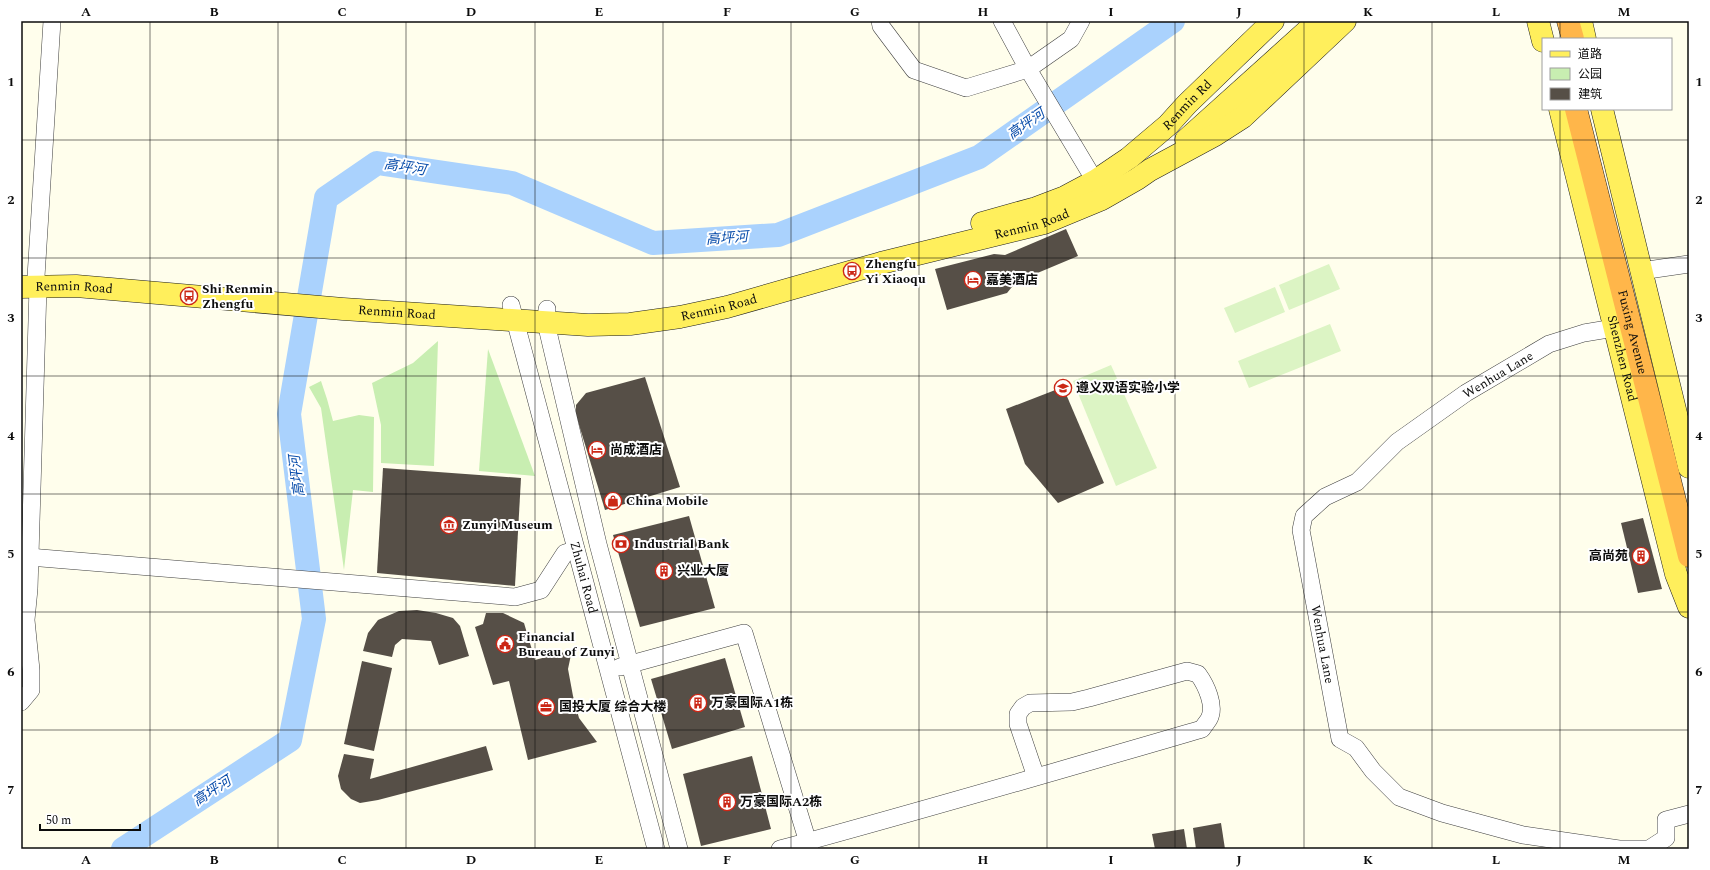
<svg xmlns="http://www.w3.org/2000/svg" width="1710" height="870" font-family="Spectral,'Noto Sans SC',serif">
	<rect width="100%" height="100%" fill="#fffeec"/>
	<g fill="#c8eeb1">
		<polygon points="438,341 434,466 381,463 381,425 372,383 413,363"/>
		<polygon points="488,349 535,476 479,471"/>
		<polygon points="321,381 327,399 333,421 359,415 374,417 373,492 353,490 344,570 321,408 309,387"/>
	</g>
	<g fill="#dcf4c4">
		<polygon points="1329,264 1340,289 1289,310 1279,285"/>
		<polygon points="1275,287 1285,312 1235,333 1224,308"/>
		<polygon points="1330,324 1341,351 1249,388 1238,361"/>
		<polygon points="1111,365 1157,468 1116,486 1073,381"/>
	</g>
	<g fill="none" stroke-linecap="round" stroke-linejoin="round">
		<polyline stroke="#aad2fd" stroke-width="24" points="123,849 290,740 314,619 289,414 326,198 377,163 512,183 653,243 778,235 979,157 1173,21"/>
	</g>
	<g fill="#564f47">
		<polygon points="1066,229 1078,256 1016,282 1007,293 947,310 935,269 994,254 1005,255"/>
		<polygon points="645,377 680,487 605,510 576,415 576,405 586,393"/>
		<polygon points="1063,387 1104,483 1058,503 1025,464 1006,409"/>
		<polygon points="383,468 521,478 515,586 377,573"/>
		<polygon points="689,516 715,608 640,627 613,535"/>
		<polygon points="1643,518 1662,589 1638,593 1621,523"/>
		<polygon points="417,610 436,613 453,618 460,626 469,656 439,665 431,641 402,639 395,645 392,657 363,651 368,633 378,620 399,611"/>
		<polygon points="486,613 503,613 524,623 535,660 572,650 568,669 573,696 579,718 597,742 528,760 509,681 493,685 475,627 483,624"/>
		<polygon points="725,658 745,727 672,749 651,679"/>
		<polygon points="362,661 392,668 374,751 344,744"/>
		<polygon points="486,746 493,770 378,800 360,803 351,799 341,789 338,776 344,754 374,759 370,779"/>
		<polygon points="752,756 771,829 701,846 683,774"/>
		<polygon points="1221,823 1225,849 1196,849 1193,828"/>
		<polygon points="1184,829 1187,849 1155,849 1152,834"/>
	</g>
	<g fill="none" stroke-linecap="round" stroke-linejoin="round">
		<defs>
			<g id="minor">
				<polyline points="880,21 881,26 914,70 966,88 1028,69 1071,39 1081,21"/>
				<polyline points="1002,21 1028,69 1095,181 1099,191"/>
				<polyline points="1641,271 1689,264"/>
				<path id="s1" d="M511,305l145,544"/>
				<polyline points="547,309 546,323 598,544 679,849"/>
				<path id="s2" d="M1614,328l-30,5 -35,11 -83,49 -69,49 -40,40 -32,15 -21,19 -3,14 39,209 16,9 17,23 26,26 43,16 81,22 96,14h30l17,-11v-18l23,-6"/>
				<polyline points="29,557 515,597 541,590 565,553 576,550"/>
				<polyline points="620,667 744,633 810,849"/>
				<polyline points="21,702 31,690 31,670 26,620 29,589 38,287 36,277 52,21"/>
				<path d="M780,849c141,-38 281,-79 422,-120 2,-3 5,-7 7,-10 7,-13 -3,-34 -11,-45l-11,-3 -98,27 -17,4 -42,1 -7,4 -5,7v10l18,53"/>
			</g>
			<g id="major">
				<polyline points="1538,21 1543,41"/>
				<polyline points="1581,21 1585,39"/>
				<path id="s3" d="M1560,109l116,465 13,33"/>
				<polyline points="1602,109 1689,467"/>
				<polyline points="1186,140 1318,21"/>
				<path id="s4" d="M982,223l54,-15 29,-11 30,-16 34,-23 39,-33 19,-21 86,-83"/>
				<path id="s5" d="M21,287l55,-1 267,23 245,16 42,-1 50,-7 47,-10 154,-44 163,-40 58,-24 35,-20 13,-9 65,-35 28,-18 102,-96"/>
			</g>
			<g id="highway">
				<polyline points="1568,21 1573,39"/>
				<path id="s6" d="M1576,109l113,447"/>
			</g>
		</defs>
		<use href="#minor" stroke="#3f3f3f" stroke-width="18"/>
		<use href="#major" stroke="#1d1d1d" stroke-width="23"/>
		<use href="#highway" stroke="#1d1d1d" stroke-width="23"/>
		<use href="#minor" stroke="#fff" stroke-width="17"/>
		<use href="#major" stroke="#ffef5c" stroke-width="22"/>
		<use href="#highway" stroke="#ffb64a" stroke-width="22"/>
	</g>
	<path fill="none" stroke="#0c0c0c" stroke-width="1" stroke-opacity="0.55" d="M150,21v828M278,21v828M406,21v828M535,21v828M663,21v828M791,21v828M919,21v828M1047,21v828M1175,21v828M1304,21v828M1432,21v828M1560,21v18M1560,109v740M21,140h1668M21,258h1668M21,376h1668M21,494h1668M21,612h1668M21,730h1668"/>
	<defs>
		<symbol id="bus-ring" viewBox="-11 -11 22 22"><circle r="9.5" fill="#fff" stroke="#cb2716" stroke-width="1.5"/><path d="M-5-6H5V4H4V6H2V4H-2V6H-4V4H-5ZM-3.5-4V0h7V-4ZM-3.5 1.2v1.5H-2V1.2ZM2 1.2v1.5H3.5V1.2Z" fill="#cb2716"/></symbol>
		<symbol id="hotel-ring" viewBox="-11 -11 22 22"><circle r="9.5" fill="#fff" stroke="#cb2716" stroke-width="1.5"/><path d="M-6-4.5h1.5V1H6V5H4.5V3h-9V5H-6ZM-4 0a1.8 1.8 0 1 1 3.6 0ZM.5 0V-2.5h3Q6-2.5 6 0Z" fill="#cb2716"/></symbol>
		<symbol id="school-ring" viewBox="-11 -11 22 22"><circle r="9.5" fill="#fff" stroke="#cb2716" stroke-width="1.5"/><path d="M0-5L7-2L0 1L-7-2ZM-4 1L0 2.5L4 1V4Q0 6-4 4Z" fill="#cb2716"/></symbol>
		<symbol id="shop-ring" viewBox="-11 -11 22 22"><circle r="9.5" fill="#fff" stroke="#cb2716" stroke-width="1.5"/><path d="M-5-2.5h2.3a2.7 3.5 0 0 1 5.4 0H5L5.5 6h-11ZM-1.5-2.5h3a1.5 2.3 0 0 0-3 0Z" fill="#cb2716"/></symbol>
		<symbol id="museum-ring" viewBox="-11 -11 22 22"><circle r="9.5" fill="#fff" stroke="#cb2716" stroke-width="1.5"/><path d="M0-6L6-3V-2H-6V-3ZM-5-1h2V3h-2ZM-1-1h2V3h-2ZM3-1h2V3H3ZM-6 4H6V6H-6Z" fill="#cb2716"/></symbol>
		<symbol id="bank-ring" viewBox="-11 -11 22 22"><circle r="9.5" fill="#fff" stroke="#cb2716" stroke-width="1.5"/><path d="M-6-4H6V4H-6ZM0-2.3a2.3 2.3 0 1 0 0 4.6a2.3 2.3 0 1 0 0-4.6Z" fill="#cb2716"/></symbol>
		<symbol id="building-ring" viewBox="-11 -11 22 22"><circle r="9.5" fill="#fff" stroke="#cb2716" stroke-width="1.5"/><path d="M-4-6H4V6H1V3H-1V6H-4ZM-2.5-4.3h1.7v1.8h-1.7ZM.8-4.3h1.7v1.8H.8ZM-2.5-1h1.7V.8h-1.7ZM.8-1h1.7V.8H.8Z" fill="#cb2716"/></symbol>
		<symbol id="civic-ring" viewBox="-11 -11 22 22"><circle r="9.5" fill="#fff" stroke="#cb2716" stroke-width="1.5"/><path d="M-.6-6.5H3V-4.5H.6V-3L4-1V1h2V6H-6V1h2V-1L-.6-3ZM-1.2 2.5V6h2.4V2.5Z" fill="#cb2716"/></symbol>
		<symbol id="office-ring" viewBox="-11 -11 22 22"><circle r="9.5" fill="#fff" stroke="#cb2716" stroke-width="1.5"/><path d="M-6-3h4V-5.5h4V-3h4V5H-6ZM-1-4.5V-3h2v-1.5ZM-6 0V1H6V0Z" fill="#cb2716"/></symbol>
	</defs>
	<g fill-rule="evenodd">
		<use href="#bus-ring" x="842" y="261" width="20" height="20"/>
		<use href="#hotel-ring" x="963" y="270" width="20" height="20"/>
		<use href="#bus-ring" x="179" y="286" width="20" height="20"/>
		<use href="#school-ring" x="1053" y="378" width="20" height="20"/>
		<use href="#hotel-ring" x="587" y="440" width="20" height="20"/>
		<use href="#shop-ring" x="603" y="491" width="20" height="20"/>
		<use href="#museum-ring" x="439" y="515" width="20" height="20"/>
		<use href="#bank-ring" x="611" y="534" width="20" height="20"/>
		<use href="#building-ring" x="1631" y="546" width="20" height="20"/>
		<use href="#building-ring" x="654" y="561" width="20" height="20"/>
		<use href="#civic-ring" x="495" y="634" width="20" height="20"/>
		<use href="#building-ring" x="688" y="693" width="20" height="20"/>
		<use href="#office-ring" x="536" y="697" width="20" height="20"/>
		<use href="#building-ring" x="717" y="792" width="20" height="20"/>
	</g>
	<g text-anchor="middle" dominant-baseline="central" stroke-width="4" stroke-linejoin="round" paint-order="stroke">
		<g font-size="13" fill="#0c0c0c" stroke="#fff">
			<text stroke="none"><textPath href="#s4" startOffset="241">Renmin Rd</textPath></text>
			<text stroke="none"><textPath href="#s5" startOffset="1025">Renmin Road</textPath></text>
			<text stroke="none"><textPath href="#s5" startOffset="53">Renmin Road</textPath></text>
			<text stroke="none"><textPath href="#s5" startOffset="701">Renmin Road</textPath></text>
			<text stroke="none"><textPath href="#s5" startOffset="377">Renmin Road</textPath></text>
			<text stroke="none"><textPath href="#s6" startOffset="230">Fuxing Avenue</textPath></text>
			<text stroke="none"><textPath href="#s3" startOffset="257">Shenzhen Road</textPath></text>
			<text transform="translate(1498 375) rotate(-31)">Wenhua Lane</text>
			<text stroke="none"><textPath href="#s1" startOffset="282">Zhuhai Road</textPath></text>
			<text stroke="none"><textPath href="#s2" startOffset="499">Wenhua Lane</textPath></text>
		</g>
		<g font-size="13" font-weight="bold" fill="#0c0c0c" stroke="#fff" text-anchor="start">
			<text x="865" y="264">Zhengfu<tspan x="865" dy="15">Yi Xiaoqu</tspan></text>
			<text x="986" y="280">嘉美酒店</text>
			<text x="202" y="289">Shi Renmin<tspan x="202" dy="15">Zhengfu</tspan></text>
			<text x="1076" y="388">遵义双语实验小学</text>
			<text x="610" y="450">尚成酒店</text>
			<text x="626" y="501">China Mobile</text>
			<text x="462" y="525">Zunyi Museum</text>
			<text x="634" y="544">Industrial Bank</text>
			<text x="1628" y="556" text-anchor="end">高尚苑</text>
			<text x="677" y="571">兴业大厦</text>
			<text x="518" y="637">Financial<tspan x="518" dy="15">Bureau of Zunyi</tspan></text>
			<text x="711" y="703">万豪国际A1栋</text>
			<text x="559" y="707">国投大厦 综合大楼</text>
			<text x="740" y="802">万豪国际A2栋</text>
		</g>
		<g font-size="14" font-style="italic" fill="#094dab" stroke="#fff">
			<text transform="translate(1026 124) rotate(-35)">高坪河</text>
			<text transform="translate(405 167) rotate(9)">高坪河</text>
			<text transform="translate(727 238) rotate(-4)">高坪河</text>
			<text transform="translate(297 476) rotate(-97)">高坪河</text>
			<text transform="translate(212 791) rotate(-33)">高坪河</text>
		</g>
	</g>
	<rect width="1710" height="870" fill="none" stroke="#ffffff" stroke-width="44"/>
	<rect x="1542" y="38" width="130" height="72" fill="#ffffff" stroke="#9e9e9e"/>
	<rect x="1550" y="51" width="20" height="6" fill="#ffef5c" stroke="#9e9e9e"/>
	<text x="1578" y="58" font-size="12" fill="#0c0c0c">道路</text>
	<rect x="1550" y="68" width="20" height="12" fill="#c8eeb1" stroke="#9e9e9e"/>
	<text x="1578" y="78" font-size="12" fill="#0c0c0c">公园</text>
	<rect x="1550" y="88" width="20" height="12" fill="#564f47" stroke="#9e9e9e"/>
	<text x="1578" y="98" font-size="12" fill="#0c0c0c">建筑</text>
	<path d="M40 824v6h100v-6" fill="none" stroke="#0c0c0c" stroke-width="2"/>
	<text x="46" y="824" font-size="12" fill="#0c0c0c" stroke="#ffffff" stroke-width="3" paint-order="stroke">50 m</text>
	<rect x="22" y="22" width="1666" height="826" fill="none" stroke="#0c0c0c" stroke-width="1.5"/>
	<g font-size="13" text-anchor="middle" font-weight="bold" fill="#0c0c0c">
		<text x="86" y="16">A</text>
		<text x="214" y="16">B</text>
		<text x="342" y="16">C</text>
		<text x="471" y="16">D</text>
		<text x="599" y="16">E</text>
		<text x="727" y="16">F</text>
		<text x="855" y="16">G</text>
		<text x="983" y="16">H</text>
		<text x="1111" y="16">I</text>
		<text x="1239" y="16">J</text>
		<text x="1368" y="16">K</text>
		<text x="1496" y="16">L</text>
		<text x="1624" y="16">M</text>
		<text x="11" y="86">1</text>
		<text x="1699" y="86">1</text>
		<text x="11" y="204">2</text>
		<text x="1699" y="204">2</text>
		<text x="11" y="322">3</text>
		<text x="1699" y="322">3</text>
		<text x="11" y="440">4</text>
		<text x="1699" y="440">4</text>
		<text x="11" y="558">5</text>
		<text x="1699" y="558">5</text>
		<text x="11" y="676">6</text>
		<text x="1699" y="676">6</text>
		<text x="11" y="794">7</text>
		<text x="1699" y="794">7</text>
		<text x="86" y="864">A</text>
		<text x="214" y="864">B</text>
		<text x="342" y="864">C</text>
		<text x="471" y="864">D</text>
		<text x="599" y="864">E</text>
		<text x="727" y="864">F</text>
		<text x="855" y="864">G</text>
		<text x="983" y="864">H</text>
		<text x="1111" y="864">I</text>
		<text x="1239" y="864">J</text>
		<text x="1368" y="864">K</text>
		<text x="1496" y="864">L</text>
		<text x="1624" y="864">M</text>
	</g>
</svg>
